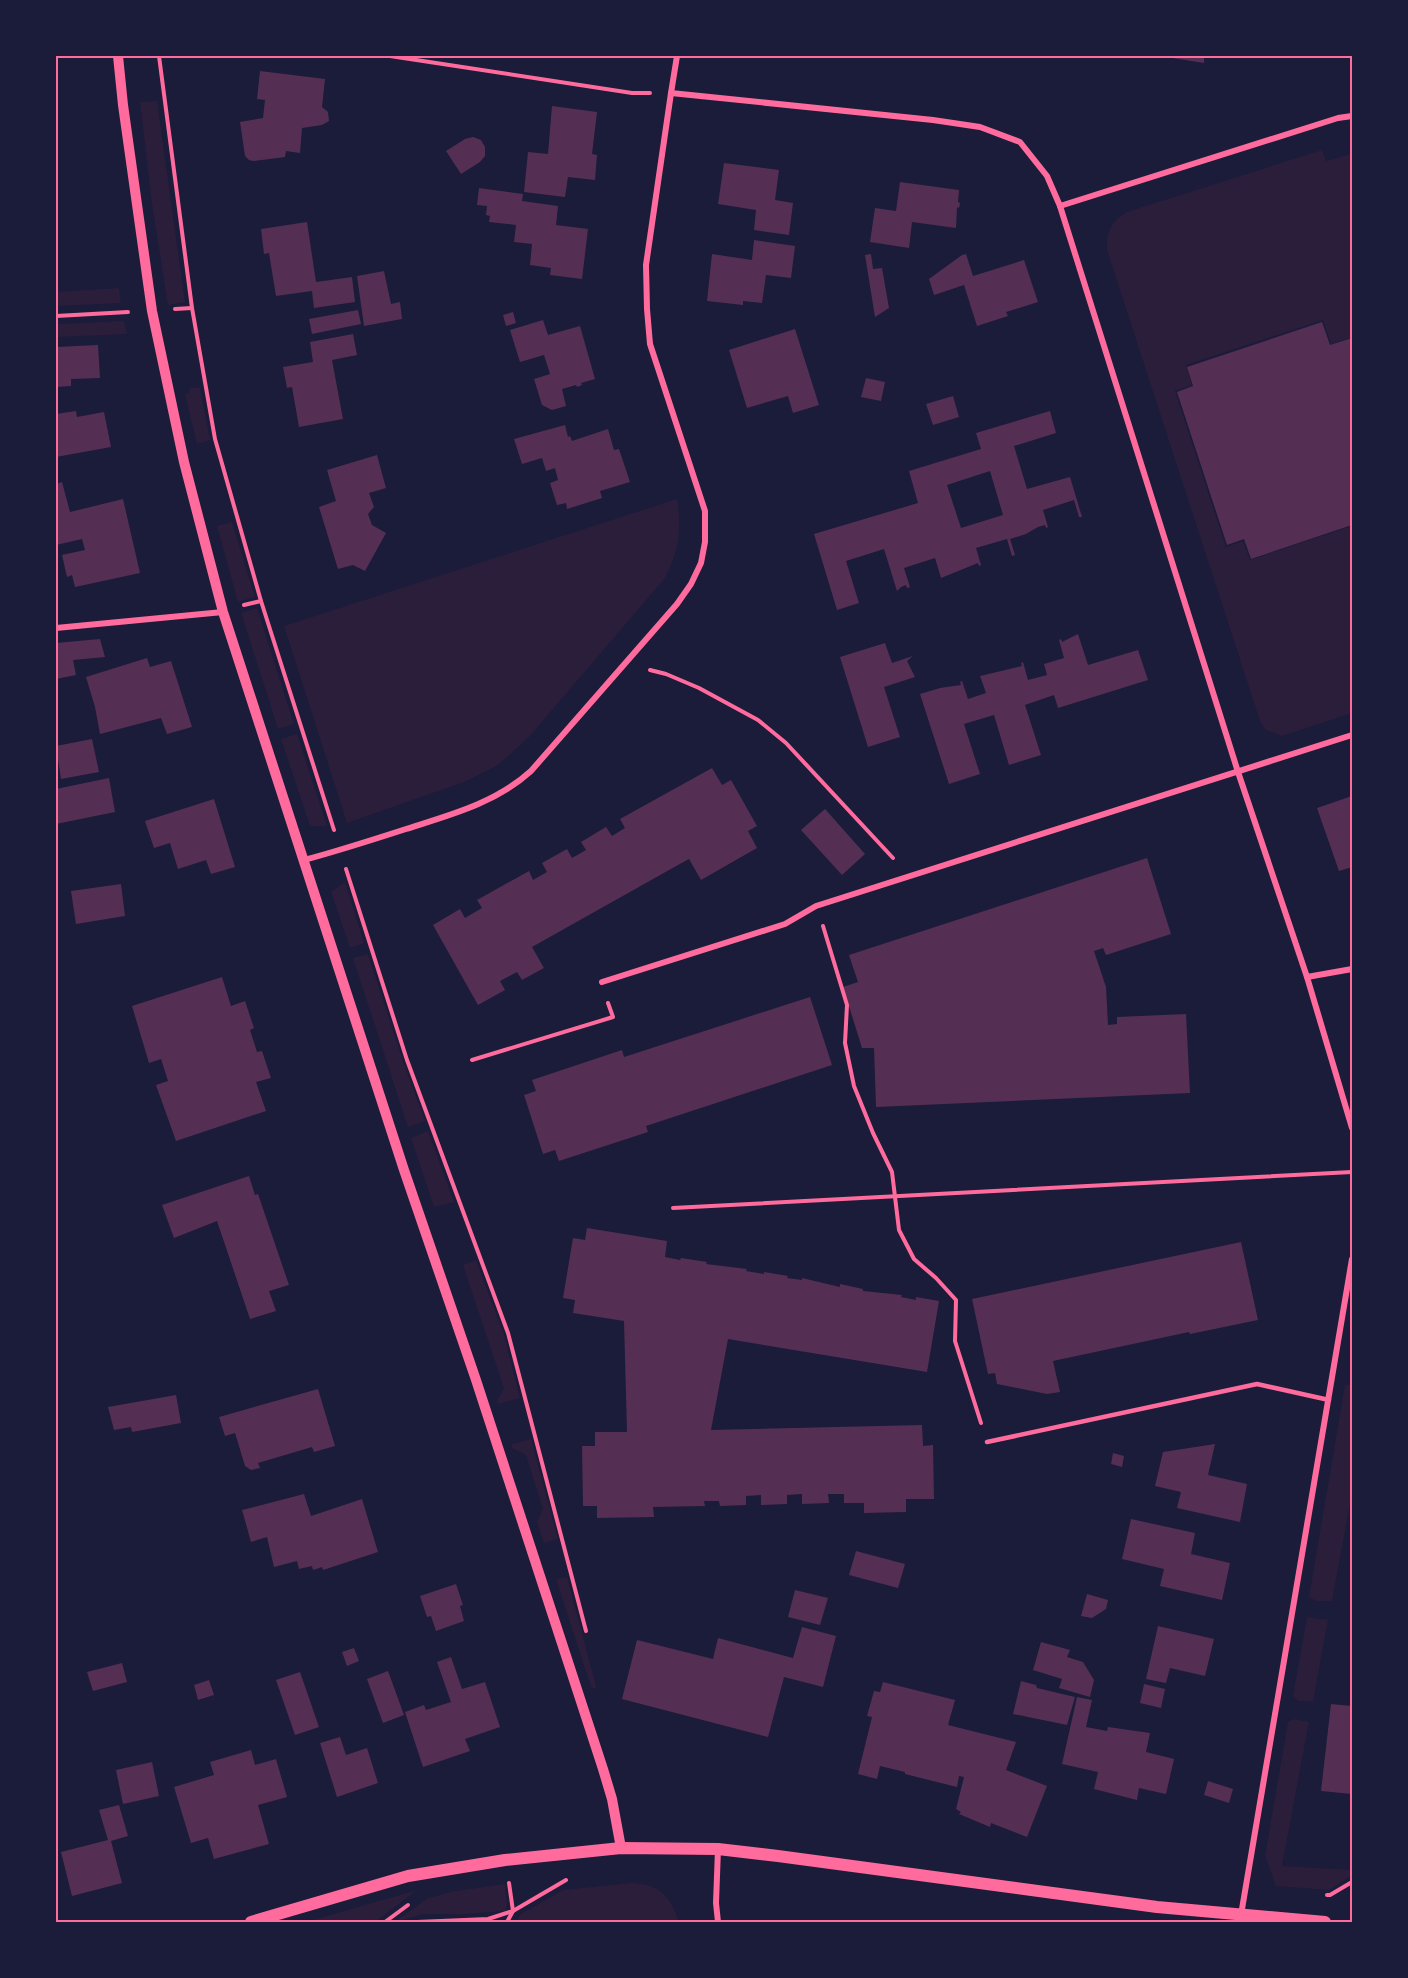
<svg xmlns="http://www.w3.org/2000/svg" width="1408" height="1978" font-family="Raleway,sans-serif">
	<rect width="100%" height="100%" fill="#1b1b3a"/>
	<g fill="#2a1e3b">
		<polygon points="157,101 185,302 168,305 152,204 140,102"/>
		<path d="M1322,150l4,11 26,-7v183l-21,7 -8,-24 -137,45 6,20 -17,6 51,156 17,-6 7,19 102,-34v187l-70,23 -16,-6 -6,-9 -153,-471c-1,-18 4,-29 20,-38z"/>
		<polygon points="119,288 121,303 56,306 56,292"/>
		<polygon points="124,321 127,334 56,337 56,324"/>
		<polygon points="190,388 200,388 210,440 197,444 185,394 189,393"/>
		<path d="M677,499c5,29 2,53 -12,79l-136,159 -31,28 -34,17 -117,41 -63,-197z"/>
		<polygon points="232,522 255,597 238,602 217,526"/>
		<polygon points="257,608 294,724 278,729 241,613"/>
		<polygon points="297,734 327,826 310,826 281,739"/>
		<polygon points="345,882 364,943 350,948 331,892"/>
		<polygon points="368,954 404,1064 425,1121 408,1127 353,958"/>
		<polygon points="428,1131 454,1202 434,1207 411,1138"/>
		<polygon points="476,1260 504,1335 520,1398 499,1404 497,1401 504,1388 463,1265"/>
		<polygon points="1345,1385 1352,1385 1352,1493 1332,1601 1316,1601 1309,1597"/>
		<polygon points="531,1439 558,1539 544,1543 537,1522 543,1509 526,1455 512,1448 512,1444"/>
		<polygon points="567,1577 596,1686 595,1689 591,1687 556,1579"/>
		<polygon points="1307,1617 1328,1620 1313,1702 1299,1701 1293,1696"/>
		<polygon points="1294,1719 1309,1722 1282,1866 1352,1870 1352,1875 1329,1890 1276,1886 1265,1856 1288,1722"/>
		<path d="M632,1883c29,2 38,13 47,39h-163l5,-8 42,-24z"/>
		<polygon points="505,1884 507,1906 505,1911 465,1914 424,1914 395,1922 428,1898 455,1891"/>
		<polygon points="417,1890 375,1922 306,1922"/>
	</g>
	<g fill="#542f53" fill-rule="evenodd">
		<polygon points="1160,56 1204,56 1204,63"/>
		<polygon points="260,71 325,79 322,107 328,112 329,121 322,125 302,128 300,153 286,151 285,157 253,161 249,160 245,156 240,122 263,118 265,100 257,99"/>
		<polygon points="552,106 597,112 592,154 597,155 595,180 568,177 565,197 524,192 528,152 548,154"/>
		<polygon points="473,137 481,140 485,147 485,156 480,162 461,174 446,151 465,139"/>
		<polygon points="724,163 779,170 775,200 793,203 789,235 754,230 756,210 718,204"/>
		<polygon points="900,182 959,190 958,202 960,203 959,208 957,207 956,228 912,222 909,248 870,242 875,208 896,211"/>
		<polygon points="479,188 523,194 522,201 558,206 556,225 588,229 582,279 550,275 551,268 530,265 532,244 514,242 516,225 489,222 490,216 486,215 487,206 477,205"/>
		<polygon points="307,222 316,282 352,277 355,302 314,308 312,291 276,296 269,253 264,254 261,229"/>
		<polygon points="754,240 795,246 791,278 766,275 762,303 743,301 743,305 707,301 712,254 752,260"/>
		<polygon points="871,254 873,269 882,268 889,308 875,317 865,255"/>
		<polygon points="966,254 973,276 1024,260 1038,302 1006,312 1008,316 977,326 964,285 934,295 929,279 962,255"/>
		<polygon points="384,271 391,304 400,302 402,319 364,326 357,276"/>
		<polygon points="358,310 361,324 312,334 309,319"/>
		<polygon points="513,312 516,323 506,326 503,315"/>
		<polygon points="543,320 548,335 580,326 595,379 581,383 582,385 577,387 576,385 562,389 566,406 552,410 542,405 534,379 550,374 544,355 520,362 510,330"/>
		<polygon points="1322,322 1330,345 1352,338 1352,525 1251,559 1244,539 1227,545 1177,392 1193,386 1187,367"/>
		<polygon points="795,329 819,405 793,413 788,396 747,408 729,350"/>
		<polygon points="353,334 357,355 332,360 343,419 299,427 292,387 287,388 283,367 313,362 310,342"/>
		<polygon points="98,345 100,378 71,379 71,386 56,387 56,347"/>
		<polygon points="866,378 885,382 881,401 861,397"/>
		<polygon points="953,396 959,417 933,425 926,404"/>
		<polygon points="76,411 77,417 104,412 111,447 56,457 56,422 58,421 56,414"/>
		<path d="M1050,411l6,22 -42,13 13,43 43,-12 12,40h-3l-5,-17 -31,10 5,17 -2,1 -1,-3 -7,2 -12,7 -16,5 5,16 -3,1 -5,-17 -31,9 5,17 -2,1 -1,-3 -37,15 -6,-20 -31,10 6,19 -3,1 -1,-3 -5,2 -4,4 -13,-42 -38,12 13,42 -22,7 -23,-76 104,-31 -9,-32 72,-22 -5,-16zM990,471l13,44 -42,13 -14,-43z"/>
		<polygon points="565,425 568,437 570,436 572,441 608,429 614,450 619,449 630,482 600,491 602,498 567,509 566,503 557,505 550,483 558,480 555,468 546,471 542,458 522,464 514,439"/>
		<polygon points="377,455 386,488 369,493 374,507 368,514 372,525 386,533 365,571 353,565 338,569 319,507 336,501 327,470"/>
		<polygon points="62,482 70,512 123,499 140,573 75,587 72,575 67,577 62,555 85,550 82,539 56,545 56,484"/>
		<polygon points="1078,634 1088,665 1138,650 1148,680 1058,708 1054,695 1025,705 1041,755 1009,765 994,715 964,724 980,774 949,784 920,694 940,688 961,685 960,682 962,681 968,699 986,693 980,676 1022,666 1021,663 1023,662 1028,680 1047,675 1044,664 1064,658 1059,640 1061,639 1062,642"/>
		<polygon points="100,639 105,657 73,660 76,675 56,679 56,643"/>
		<polygon points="885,643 892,663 913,656 907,661 915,677 884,687 900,737 868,747 840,657"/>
		<polygon points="147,658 150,667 171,661 192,727 167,734 161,718 100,734 95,707 86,677"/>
		<polygon points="92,739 99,772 61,779 56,746"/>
		<polygon points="712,768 722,785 731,780 757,826 748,831 757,848 701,880 689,859 678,865 532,947 544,968 522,980 517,972 500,981 505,990 478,1005 433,925 460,909 465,918 482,908 477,900 529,871 533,880 547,872 542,863 567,849 572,858 586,850 581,842 606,827 612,836 625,828 620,819"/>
		<polygon points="109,778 115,812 56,824 56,789"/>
		<polygon points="1352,796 1352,867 1339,871 1317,808"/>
		<polygon points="214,799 235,867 211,874 206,860 178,869 170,843 154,848 145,821"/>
		<polygon points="825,809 865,854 842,875 801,830"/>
		<polygon points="1147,858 1171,934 1106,955 1103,948 1094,951 1106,987 1108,1025 1117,1024 1117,1017 1186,1014 1190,1093 876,1107 874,1048 862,1048 843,987 858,982 849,955"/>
		<polygon points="121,884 125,916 76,924 71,891"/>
		<polygon points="222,977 231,1006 245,1001 254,1028 250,1030 257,1052 262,1051 271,1078 256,1082 266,1111 176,1141 156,1085 168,1081 161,1059 149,1063 132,1006"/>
		<polygon points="810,997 832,1065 646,1126 648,1132 559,1161 555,1150 543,1154 524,1095 536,1091 532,1080 622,1050 624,1057"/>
		<polygon points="249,1176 255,1195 258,1194 289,1285 269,1291 276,1311 250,1319 217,1221 174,1238 162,1205"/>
		<polygon points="587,1228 667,1241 665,1257 680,1260 681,1258 707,1262 706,1264 747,1269 746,1271 764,1274 764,1272 788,1276 787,1278 802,1280 802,1278 840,1287 840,1284 863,1289 863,1291 902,1295 901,1297 916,1300 916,1297 939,1301 927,1372 728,1339 711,1430 922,1425 923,1446 933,1445 934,1499 906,1499 906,1512 864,1513 864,1503 844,1503 844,1494 828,1494 829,1503 802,1504 802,1494 787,1495 787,1504 761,1505 761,1495 746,1496 746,1505 720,1506 719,1501 704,1501 705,1506 653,1507 654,1517 597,1518 597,1506 583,1506 582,1446 595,1446 595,1432 627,1432 624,1321 573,1313 575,1300 563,1298 573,1238 585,1240"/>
		<polygon points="1241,1242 1258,1320 1190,1334 1189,1332 1053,1361 1060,1392 1047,1394 997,1384 995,1373 988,1374 972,1299"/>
		<polygon points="318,1389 335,1446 314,1452 312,1447 258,1463 260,1468 251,1470 245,1466 235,1433 225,1436 219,1417"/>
		<polygon points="176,1395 181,1423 132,1432 131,1427 114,1430 108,1407"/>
		<polygon points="1215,1444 1208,1475 1247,1484 1240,1522 1177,1508 1181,1492 1155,1486 1163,1452"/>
		<polygon points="1113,1453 1124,1456 1122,1467 1111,1464"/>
		<polygon points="304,1494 311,1516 362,1499 378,1552 323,1570 322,1567 313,1570 312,1566 299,1569 297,1561 274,1567 267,1537 251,1542 242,1510"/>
		<polygon points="1131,1519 1195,1533 1191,1554 1230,1563 1222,1600 1160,1586 1164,1569 1122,1559"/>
		<polygon points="856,1551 905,1564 898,1588 849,1575"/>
		<polygon points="456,1584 463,1605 460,1606 464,1621 436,1631 431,1616 427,1617 420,1596"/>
		<polygon points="795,1590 828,1598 820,1625 788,1617"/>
		<polygon points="1087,1594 1108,1600 1106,1609 1092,1618 1081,1616"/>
		<polygon points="1158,1626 1214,1639 1205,1676 1170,1668 1166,1683 1146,1679"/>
		<polygon points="802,1627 836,1636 823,1687 784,1677 768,1737 622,1699 637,1640 713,1659 718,1638 793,1658"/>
		<polygon points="1041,1642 1070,1650 1067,1657 1083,1662 1094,1680 1090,1697 1059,1688 1062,1679 1033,1670"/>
		<polygon points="354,1648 359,1661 347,1666 342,1652"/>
		<polygon points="451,1657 462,1689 485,1682 500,1727 465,1739 470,1751 423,1767 405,1712 424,1705 426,1710 451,1702 437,1662"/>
		<polygon points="122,1663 127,1682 93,1691 87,1672"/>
		<polygon points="388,1671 404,1715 383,1723 367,1679"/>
		<polygon points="300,1672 319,1727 295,1735 276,1680"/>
		<polygon points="209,1680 214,1695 198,1700 194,1685"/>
		<polygon points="1021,1681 1036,1685 1037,1688 1075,1697 1067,1725 1013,1714"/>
		<polygon points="883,1682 955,1700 948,1725 1016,1742 1006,1770 1047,1786 1027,1837 991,1823 990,1827 959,1814 961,1812 956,1809 964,1777 959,1776 957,1787 905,1774 905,1772 880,1766 877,1779 858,1774 872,1717 867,1716 874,1691 880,1692"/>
		<polygon points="1144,1684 1165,1689 1161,1708 1140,1703"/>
		<polygon points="1077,1697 1092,1700 1086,1727 1107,1731 1108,1727 1150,1733 1146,1752 1174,1759 1166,1794 1139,1788 1137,1800 1094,1789 1098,1772 1062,1764"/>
		<polygon points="1331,1704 1352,1706 1352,1794 1321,1791"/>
		<polygon points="340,1737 346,1755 367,1748 378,1783 337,1797 320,1743"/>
		<polygon points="251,1750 255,1765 276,1759 287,1797 258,1805 269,1844 214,1859 208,1838 191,1843 174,1787 214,1775 210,1762"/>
		<polygon points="152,1762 159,1796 123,1804 116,1770"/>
		<polygon points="1208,1781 1233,1789 1229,1803 1204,1795"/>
		<polygon points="119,1805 128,1836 111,1841 122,1883 72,1896 61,1852 108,1840 99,1810"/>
	</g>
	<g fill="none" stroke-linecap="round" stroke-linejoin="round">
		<g stroke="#ff6b9d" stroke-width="4">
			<polyline points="159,56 192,308 215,439 261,601 334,830"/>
			<polyline points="390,56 632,93 650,93"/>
			<polyline points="175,309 192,308"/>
			<polyline points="56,316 128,312"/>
			<polyline points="244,605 261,601"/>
			<polyline points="650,670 666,674 699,688 758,720 786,743 893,858"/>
			<polyline points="346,869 407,1060 508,1333 586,1631"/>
			<polyline points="823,926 847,1005 845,1043 854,1086 873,1133 892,1172 899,1230 914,1259 936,1278 956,1300 955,1341 981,1423"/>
			<polyline points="472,1060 613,1017 608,1003"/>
			<polyline points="673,1208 1352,1172"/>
			<polyline points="1327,1895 1330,1895 1352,1882"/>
			<polyline points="385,1922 408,1905"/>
			<polyline points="417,1922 488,1919 513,1911 509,1883"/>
			<polyline points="507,1922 513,1911 566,1880"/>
		</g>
		<polyline stroke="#ff6b9d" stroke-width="4.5" points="987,1442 1257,1384 1329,1400"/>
		<g stroke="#ff6b9d" stroke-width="6">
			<polyline points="677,56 671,93 933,120 980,127 1020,142 1047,176 1060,206 1238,772 1307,977 1352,1128"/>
			<polyline points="1060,206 1338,118 1352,116"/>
			<polyline points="56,628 223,612"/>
			<path d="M304,860c34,-9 68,-20 102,-31 44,-14 90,-26 125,-58l146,-167 14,-20 10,-21 4,-21v-31l-55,-167 -3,-35 -1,-44 25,-172"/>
			<polyline points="1307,977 1352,969"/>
			<polyline points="602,982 785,924 816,906 1352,735"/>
			<polyline points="1241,1915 1352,1259"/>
			<polyline points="718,1922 716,1903 718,1849"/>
		</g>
		<polyline stroke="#ff6b9d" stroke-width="10" points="118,56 123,105 152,311 184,462 223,612 404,1170 476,1380 603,1769 612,1799 621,1848"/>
		<polyline stroke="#ff6b9d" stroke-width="12" points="251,1922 408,1876 505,1860 621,1848 718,1849 778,1856 1157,1907 1325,1922"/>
	</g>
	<rect width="1408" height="1978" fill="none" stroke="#1b1b3a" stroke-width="114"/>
	<rect x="57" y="57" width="1294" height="1864" fill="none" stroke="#ff6b9d" stroke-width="2"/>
</svg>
